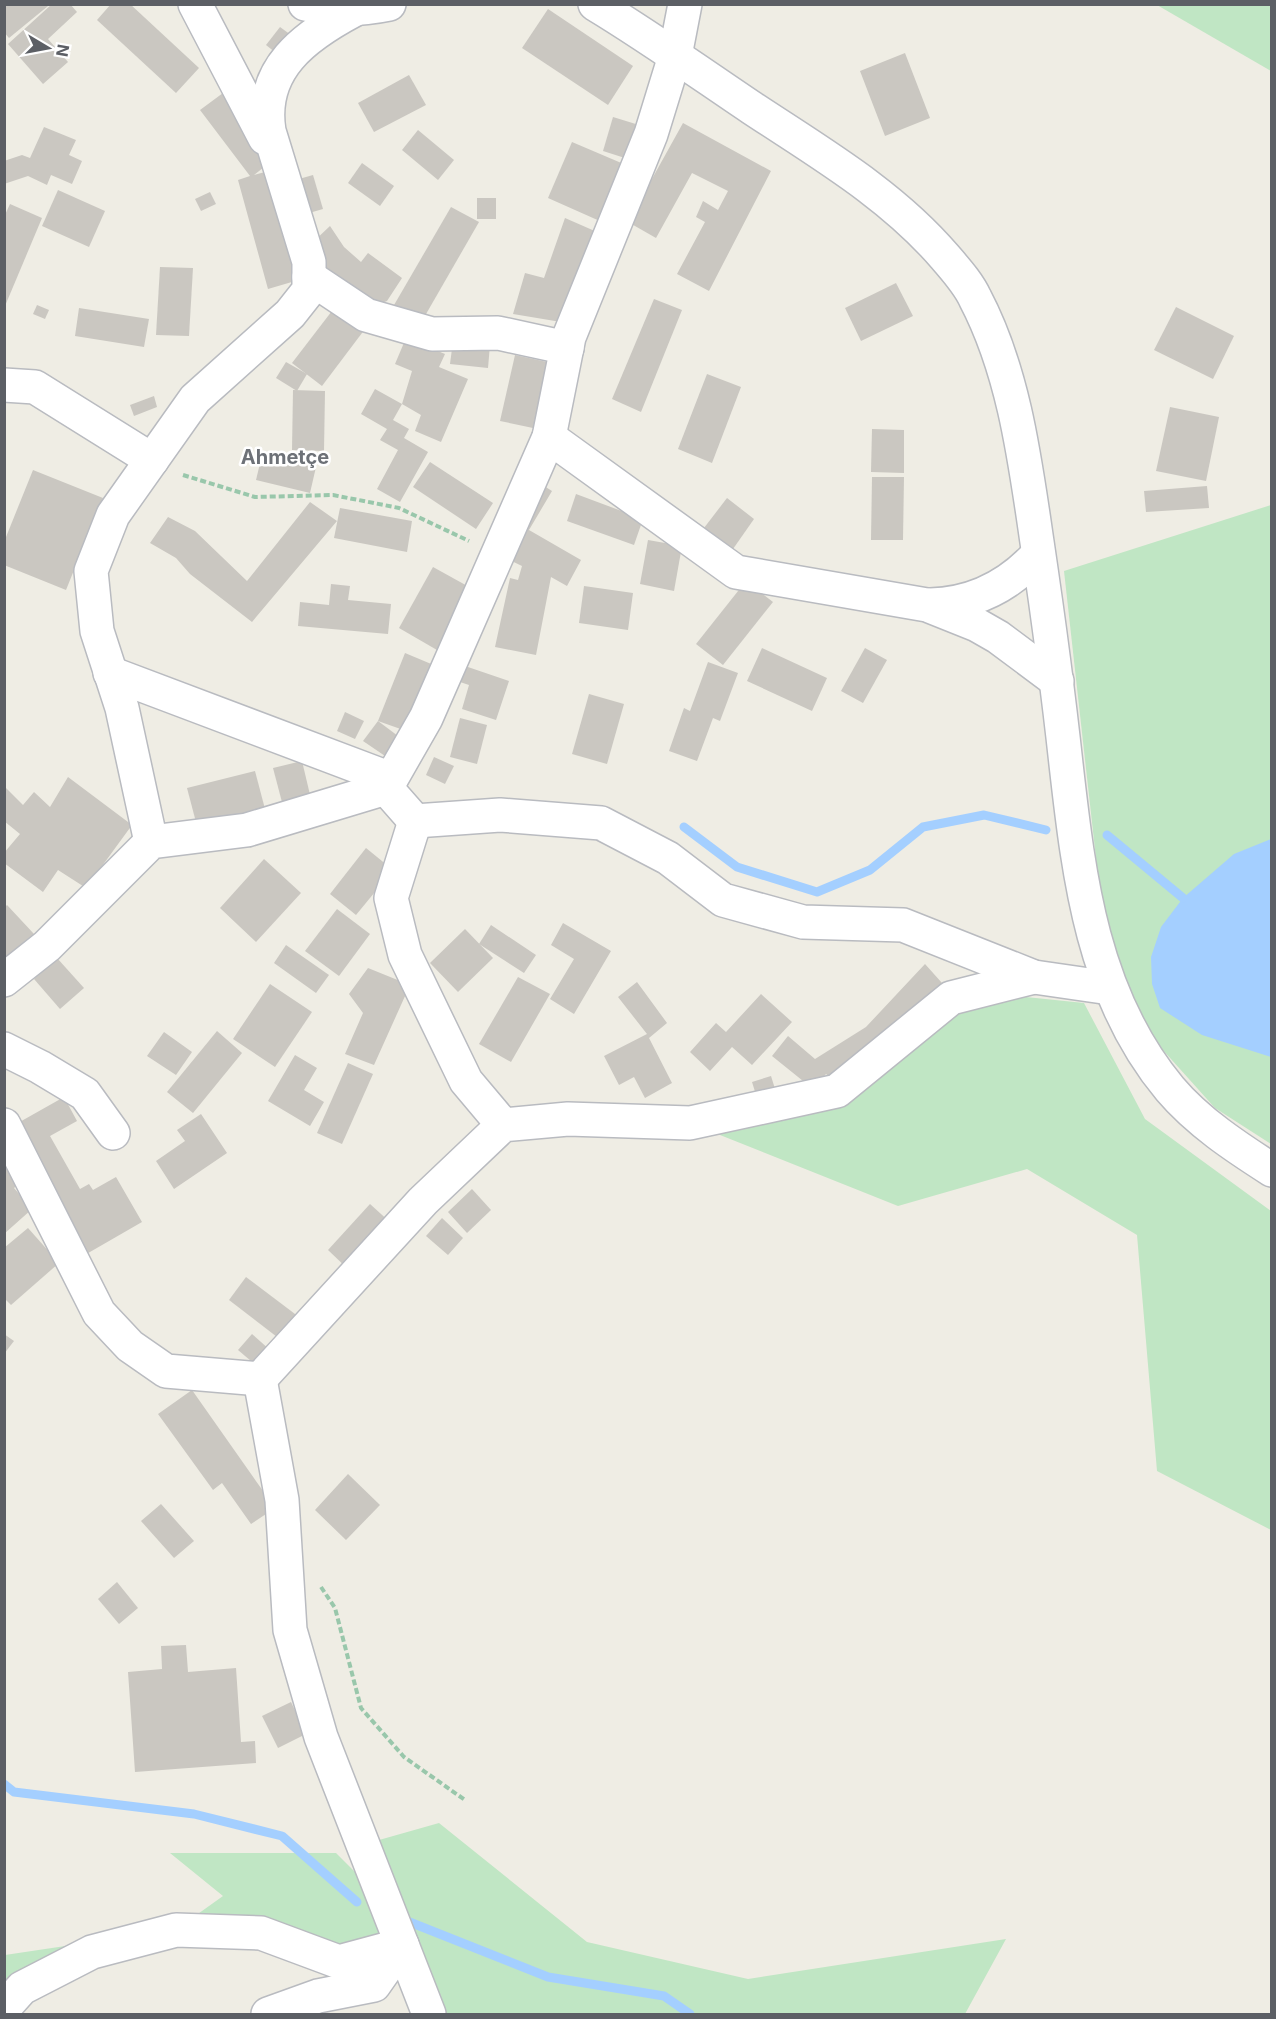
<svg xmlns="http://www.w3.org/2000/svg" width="1276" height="2019" font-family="Inter,sans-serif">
	<rect width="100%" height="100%" fill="#efede4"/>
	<g fill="#c0e6c4">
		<polygon points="1157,5 1271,5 1271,71"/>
		<polygon points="1271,505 1271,1144 1215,1108 1153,1039 1106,948 1064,571"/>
		<polygon points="1026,997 1084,1003 1145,1119 1271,1211 1271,1530 1157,1471 1137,1235 1027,1169 898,1206 715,1133 841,1105 955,1010"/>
		<polygon points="439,1823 587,1942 748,1979 1006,1939 965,2014 439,2014 372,1842"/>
		<polygon points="170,1853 336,1853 366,1883 388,1939 342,1951 188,1921 223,1896"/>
		<polygon points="92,1942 5,1991 5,1955"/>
	</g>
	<polygon fill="#a4cfff" points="1271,839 1271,1057 1202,1035 1160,1008 1152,984 1151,957 1161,927 1183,898 1234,854"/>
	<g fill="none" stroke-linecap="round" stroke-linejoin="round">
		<g stroke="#a4cfff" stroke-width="9">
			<polyline points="684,827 737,867 817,892 870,870 923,827 984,815 1046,830"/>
			<polyline points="1107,835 1183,898"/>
			<polyline points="4,1784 14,1792 194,1814 282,1836 357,1902"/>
			<polyline points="407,1921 548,1977 664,1996 690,2014"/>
		</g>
	</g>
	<g fill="#cac7c1">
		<polygon points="4,4 47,4 48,6 9,38 4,32"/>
		<polygon points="52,4 70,4 77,12 48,39 68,62 43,84 8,44"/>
		<polygon points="111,4 130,4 199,68 176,93 97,20"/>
		<polygon points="548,9 633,66 608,105 522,48"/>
		<polygon points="280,27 291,35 276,53 266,45"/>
		<polygon points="905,53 930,118 885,136 860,71"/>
		<polygon points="409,75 426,105 374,132 358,103"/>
		<polygon points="223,93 273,160 254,175 272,170 302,279 268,289 238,180 250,176 200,110"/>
		<polygon points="613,117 639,125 628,159 603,151"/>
		<polygon points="683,123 771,171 709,291 677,274 705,222 696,217 703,201 718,210 728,191 692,173 656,238 628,222"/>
		<polygon points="44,127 76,140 69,155 82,161 72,184 51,175 47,185 28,176 4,184 4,161 22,155 30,158"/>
		<polygon points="418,130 454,160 438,180 402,150"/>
		<polygon points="572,142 626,165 602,222 548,198"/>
		<polygon points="362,163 394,186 380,206 348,183"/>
		<polygon points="313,175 323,209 302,215 292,181"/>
		<polygon points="58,190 105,211 89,247 42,226"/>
		<polygon points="210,192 216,204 201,211 195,199"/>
		<rect x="477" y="198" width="19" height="21"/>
		<polygon points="10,204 42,218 5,306 4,217"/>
		<polygon points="451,207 479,222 418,328 390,312"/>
		<polygon points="565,218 597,232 561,322 513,314 525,273 544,278"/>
		<polygon points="330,226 344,247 361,262 368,253 402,278 387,301 371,307 321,269 311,244"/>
		<polygon points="160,267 193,268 189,336 156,335"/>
		<polygon points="896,283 913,316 861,341 845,308"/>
		<polygon points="654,299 682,310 641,412 612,399"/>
		<polygon points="37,305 49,310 45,319 33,314"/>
		<polygon points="335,307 365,329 322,386 292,363"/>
		<polygon points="1176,307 1234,336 1213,379 1154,350"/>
		<polygon points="79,308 149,319 144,347 75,336"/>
		<polygon points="406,338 445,354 439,367 468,379 441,442 415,431 421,415 402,404 412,371 395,364"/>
		<polygon points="453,341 490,345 488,368 450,364"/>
		<polygon points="515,355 547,362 533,428 500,421"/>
		<polygon points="286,362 307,374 297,391 276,378"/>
		<polygon points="707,374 741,387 712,463 678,449"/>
		<polygon points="375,389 402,404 393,420 409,429 404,438 428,452 400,502 377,489 398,450 380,440 387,429 361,414"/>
		<polygon points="293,390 325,391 324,451 292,450"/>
		<polygon points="154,396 157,407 134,416 130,405"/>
		<polygon points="1170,407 1219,417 1206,481 1156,471"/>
		<polygon points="872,429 904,430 904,473 871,472"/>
		<polygon points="262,455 316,467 310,493 256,480"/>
		<polygon points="430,462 493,503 476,529 413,487"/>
		<polygon points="33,470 103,498 66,590 4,565 4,542"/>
		<polygon points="872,477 904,477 903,540 871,540"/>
		<polygon points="533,479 552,491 529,530 581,560 567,586 551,577 536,655 495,647 510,578 518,580 522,566 497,554"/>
		<polygon points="1207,486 1209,508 1146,512 1144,491"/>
		<polygon points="576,494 643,519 634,545 567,521"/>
		<polygon points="727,498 754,519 733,549 704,528"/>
		<polygon points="310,502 337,521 252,622 190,574 176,558 150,543 168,517 195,531 247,581"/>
		<polygon points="340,508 412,521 407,552 334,538"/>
		<polygon points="648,540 682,546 674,591 640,584"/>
		<polygon points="433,567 471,588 437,650 399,628"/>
		<polygon points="746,581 773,602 723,665 696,644"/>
		<polygon points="331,584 350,586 348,600 391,604 388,634 298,626 300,602 329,605"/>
		<polygon points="584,586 633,593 628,630 579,623"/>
		<polygon points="762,648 827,678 812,711 747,681"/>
		<polygon points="865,648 887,660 863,703 841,691"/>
		<polygon points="405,653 436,666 409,732 378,721"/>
		<polygon points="708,662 738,673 720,721 713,718 697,761 669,751 684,708 690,711"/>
		<polygon points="465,666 509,681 496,720 462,709 469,685 460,682"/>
		<polygon points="589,694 624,704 607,764 572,754"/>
		<polygon points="345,712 364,721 355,739 337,731"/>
		<polygon points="460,718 487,725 477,764 450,757"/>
		<polygon points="378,721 402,739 388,758 363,741"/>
		<polygon points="434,757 454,766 445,784 426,775"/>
		<polygon points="302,761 311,799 283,806 273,768"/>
		<polygon points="255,771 265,809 197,826 187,788"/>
		<polygon points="68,777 132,825 86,888 58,870 43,892 4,863 4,853 20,834 4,821 4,786 23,805 34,792 50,807"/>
		<polygon points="366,848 393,870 356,915 330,894"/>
		<polygon points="264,859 301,893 256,942 220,908"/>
		<polygon points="7,905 34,934 4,962 4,908"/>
		<polygon points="337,909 370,934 339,976 305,951"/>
		<polygon points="563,923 611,951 574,1014 550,999 574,959 551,945"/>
		<polygon points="491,925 536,955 524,973 479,944"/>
		<polygon points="465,929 493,958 458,992 430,963"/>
		<polygon points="286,945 329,975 316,993 274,963"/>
		<polygon points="57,958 84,988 60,1009 34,979"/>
		<polygon points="925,964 942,983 890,1037 831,1078 826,1074 813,1089 772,1056 788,1036 815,1059 866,1027"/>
		<polygon points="368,968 410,985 374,1065 345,1054 363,1013 349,994"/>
		<polygon points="518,977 550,994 511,1062 479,1044"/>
		<polygon points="637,982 667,1023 649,1038 672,1083 645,1098 634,1077 619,1085 604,1056 647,1034 618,997"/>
		<polygon points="270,984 312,1012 275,1067 233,1039"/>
		<polygon points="761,994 792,1022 752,1065 732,1047 710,1071 690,1052 716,1023 726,1032"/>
		<polygon points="217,1031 242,1053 193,1113 167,1092"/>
		<polygon points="164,1032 192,1052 176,1075 147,1056"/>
		<polygon points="295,1055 317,1068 304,1090 324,1102 310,1126 268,1101"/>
		<polygon points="348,1063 373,1074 342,1144 317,1133"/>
		<polygon points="771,1076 776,1092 757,1098 752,1082"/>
		<polygon points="64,1097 77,1121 50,1136 80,1189 89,1184 93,1190 116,1177 142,1222 83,1256 9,1128"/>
		<polygon points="201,1114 227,1153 174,1189 156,1161 185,1141 177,1130"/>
		<polygon points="4,1150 27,1176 14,1188 32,1209 4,1234"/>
		<polygon points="472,1189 491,1210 467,1233 448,1212"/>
		<polygon points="370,1204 392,1224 349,1270 328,1250"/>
		<polygon points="442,1218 463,1238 448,1255 426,1236"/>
		<polygon points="28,1228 59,1263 11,1305 4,1298 4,1248"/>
		<polygon points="246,1277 299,1317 281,1340 229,1300"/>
		<polygon points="4,1334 14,1341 4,1354"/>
		<polygon points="252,1334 270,1350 257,1366 238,1350"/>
		<polygon points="192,1390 275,1508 251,1524 222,1483 213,1490 158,1414"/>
		<polygon points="348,1474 380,1505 346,1540 315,1510"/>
		<polygon points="161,1504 194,1541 174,1558 141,1521"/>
		<polygon points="117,1582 138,1608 119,1624 98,1599"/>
		<polygon points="186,1645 188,1672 236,1668 241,1742 255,1741 256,1763 135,1772 128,1672 162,1669 161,1646"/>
		<polygon points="291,1702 306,1734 278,1748 262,1716"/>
	</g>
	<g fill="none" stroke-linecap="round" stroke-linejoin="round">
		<defs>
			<g id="minor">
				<polyline points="195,4 265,138"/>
				<path d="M305,4c29,7 55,6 84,0"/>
				<path d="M595,4c53,32 105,69 157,104 68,45 139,86 193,149 11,13 23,26 30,41 39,74 50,162 62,244 11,74 21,148 29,222 13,115 27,233 104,325 28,33 66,58 102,81"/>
				<polyline points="309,277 366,315 432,334 498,333 567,348"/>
				<polyline points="4,385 35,387 152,460"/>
				<polyline points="549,437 736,572 927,605 977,625 998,637 1057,681"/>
				<path d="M930,605c43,-1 79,-19 108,-51"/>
				<polyline points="110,673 391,779"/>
				<polyline points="386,788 415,821 500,815 601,823 668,858 723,900 803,922 903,925 1034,977 1110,988"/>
				<polyline points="415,821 391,898 405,955 466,1081 503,1125"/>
				<path d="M151,842l-29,-134 -25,-77 -6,-60 22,-56 82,-116 95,-85 19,-24v-28l-40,-131c-10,-62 36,-95 85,-121"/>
				<polyline points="4,980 47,946 151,842 247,830 386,788 426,718 549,437 569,337 651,134 675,56 685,4"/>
				<polyline points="4,1049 40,1067 85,1094 113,1133"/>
				<polyline points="4,1125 99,1313 130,1346 166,1371 260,1379"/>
				<polyline points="260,1379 423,1201 503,1125 568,1119 690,1123 837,1091 951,998 1034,977"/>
				<polyline points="260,1379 282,1500 290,1630 321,1737 429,2014"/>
				<polyline points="4,2008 22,1988 92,1952 176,1930 261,1933 339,1962 402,1945"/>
				<polyline points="268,2014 318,1996 374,1985 402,1945"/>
			</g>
		</defs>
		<use href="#minor" stroke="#b9bbc0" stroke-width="36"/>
		<g stroke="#99c7ab" stroke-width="4" stroke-dasharray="6 3" stroke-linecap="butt">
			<polyline points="183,475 255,497 333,495 399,508 469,541"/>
			<polyline points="321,1587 335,1608 361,1708 404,1757 465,1800"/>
		</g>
		<use href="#minor" stroke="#fff" stroke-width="33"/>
	</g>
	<g text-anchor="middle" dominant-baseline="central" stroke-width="5" stroke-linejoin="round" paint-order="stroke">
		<g font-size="20" font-weight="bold" fill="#6d7177" stroke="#fff">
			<text x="285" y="457">Ahmetçe</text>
		</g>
	</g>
	<rect width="1276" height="2019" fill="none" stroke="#5c5f65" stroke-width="12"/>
	<g transform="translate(48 48) rotate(100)" stroke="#ffffff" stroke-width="4.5" paint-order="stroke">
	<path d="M0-4.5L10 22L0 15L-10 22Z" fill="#5c5f65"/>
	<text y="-9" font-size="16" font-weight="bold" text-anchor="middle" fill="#5c5f65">N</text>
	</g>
</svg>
